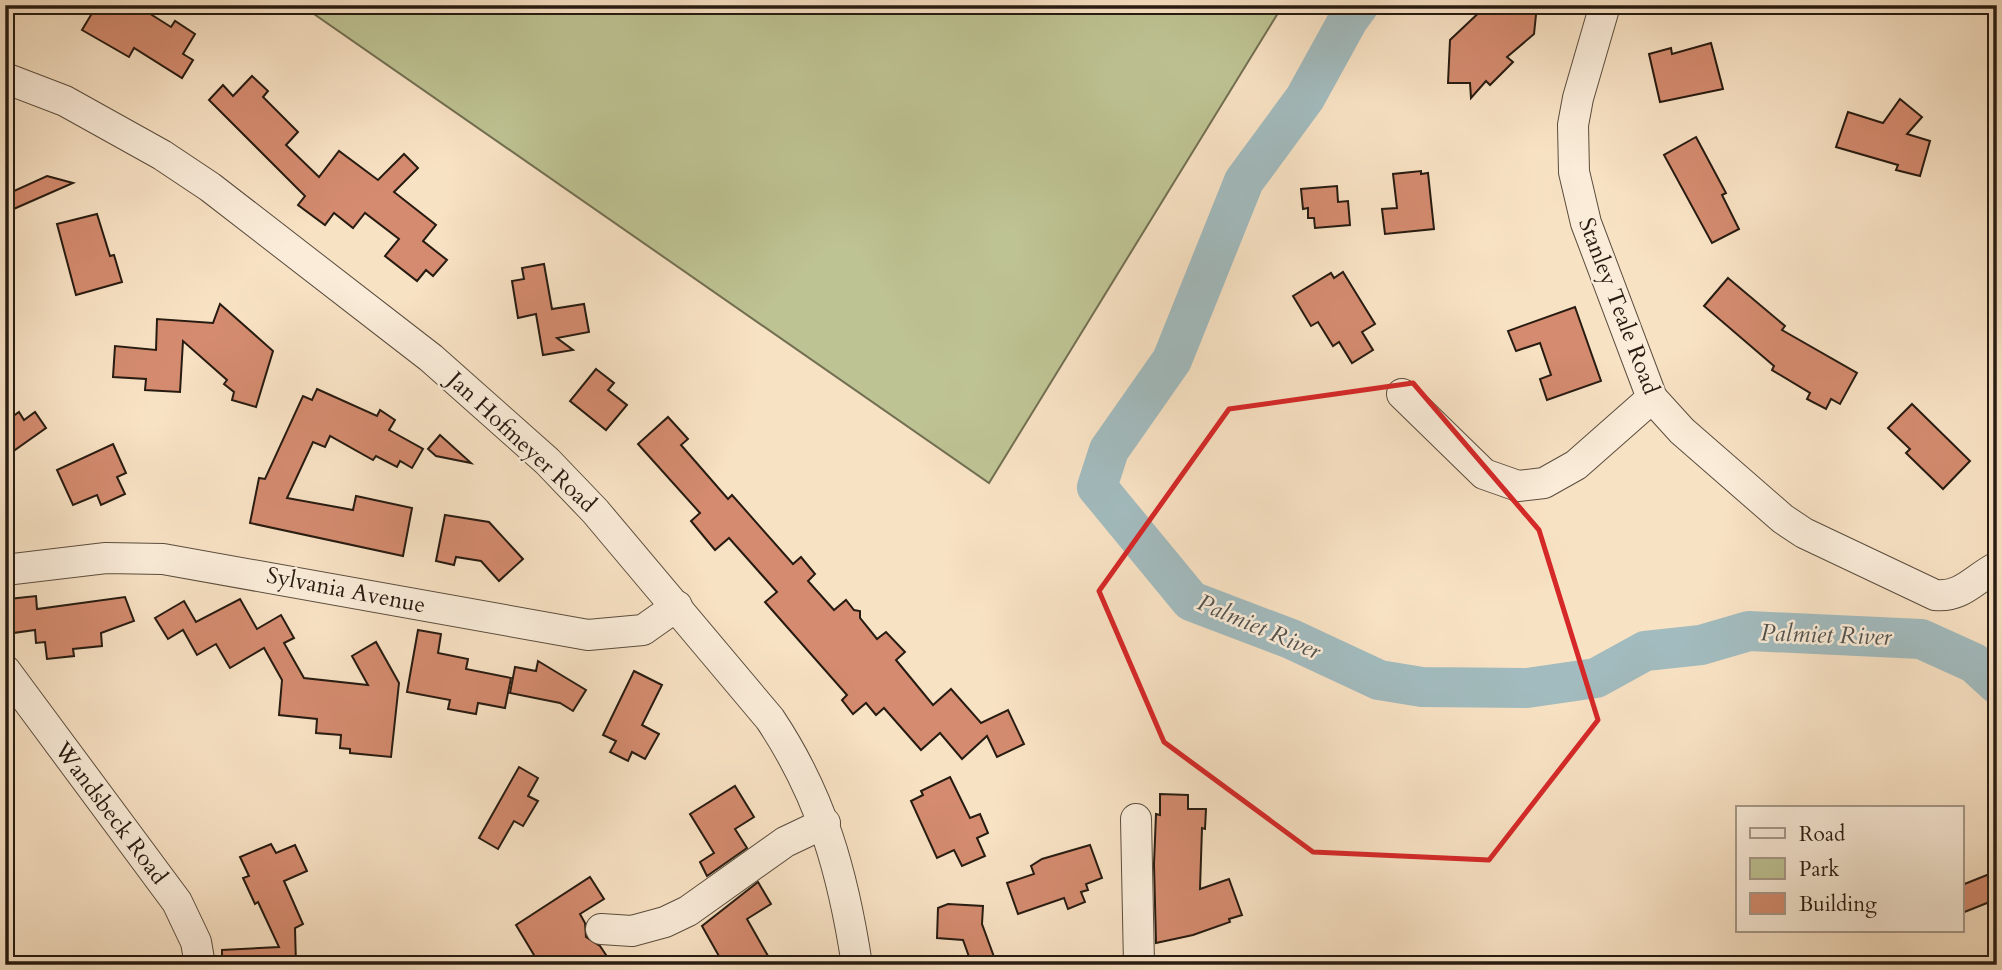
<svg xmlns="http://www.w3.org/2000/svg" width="2002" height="970" font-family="Cardo,serif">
	<rect width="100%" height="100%" fill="#f8e2c4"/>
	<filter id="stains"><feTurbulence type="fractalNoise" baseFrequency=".00286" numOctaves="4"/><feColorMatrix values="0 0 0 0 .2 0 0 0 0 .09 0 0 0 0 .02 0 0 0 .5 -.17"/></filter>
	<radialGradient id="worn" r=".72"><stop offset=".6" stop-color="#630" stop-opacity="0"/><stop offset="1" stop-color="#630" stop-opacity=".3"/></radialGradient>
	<polygon fill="#bec393" stroke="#726f52" stroke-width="2" points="301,5 1283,5 989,483"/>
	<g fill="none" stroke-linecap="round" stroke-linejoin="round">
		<polyline stroke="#a2bbbe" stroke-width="40" points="1359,5 1348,20 1305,98 1244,181 1172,360 1109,450 1097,487 1191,601 1291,639 1379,680 1422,687 1527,688 1596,678 1645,651 1701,645 1749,631 1921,639 1974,663 1997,684"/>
	</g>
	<g fill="#d48b6f" stroke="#271b11" stroke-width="2">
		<polygon points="97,5 136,5 171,27 175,21 195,34 183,54 193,60 182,78 134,48 129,57 82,30"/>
		<polygon points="1487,5 1537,5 1534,34 1507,57 1513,62 1490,85 1486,81 1471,98 1470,83 1448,83 1450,40"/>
		<polygon points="1711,43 1723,89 1660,102 1649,54 1671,48 1672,54"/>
		<polygon points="252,76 268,91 263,97 298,132 286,145 319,177 339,151 378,180 404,154 418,168 394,192 436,225 423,241 447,260 433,276 426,270 417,281 385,256 399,239 365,213 353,228 334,213 325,225 298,205 305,196 209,100 223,85 233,96"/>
		<polygon points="1900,99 1922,117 1907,134 1930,141 1920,176 1896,170 1898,165 1836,147 1848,112 1883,123"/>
		<polygon points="1696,137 1726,193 1722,195 1739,229 1712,243 1664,155"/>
		<polygon points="1421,171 1421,174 1428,173 1434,229 1385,234 1382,209 1397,208 1393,174"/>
		<polygon points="47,176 73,183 9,211 5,195"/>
		<polygon points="1337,186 1338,202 1348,201 1350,225 1315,228 1314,218 1308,218 1308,208 1303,209 1301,189"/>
		<polygon points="97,214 110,256 114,255 122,282 76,295 57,224"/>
		<polygon points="544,264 552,309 584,304 589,332 557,338 573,350 543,355 536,314 518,318 512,281 524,279 522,268"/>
		<polygon points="1343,272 1375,324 1362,332 1373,350 1352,363 1339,342 1333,346 1318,322 1311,326 1293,296 1331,273 1334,278"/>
		<polygon points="1728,278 1785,326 1782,330 1857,373 1840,404 1831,399 1826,409 1807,399 1810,393 1772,370 1774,366 1704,306"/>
		<polygon points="220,304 273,351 256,407 232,400 234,392 224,384 227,380 183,341 180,392 145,390 146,379 113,377 115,346 156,350 157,319 213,323"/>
		<polygon points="1575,307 1601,381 1547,400 1540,379 1551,375 1540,343 1516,351 1508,331"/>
		<polygon points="596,369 614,383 608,390 627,405 606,430 570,401"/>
		<polygon points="317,389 377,416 380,410 395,420 389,430 423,449 412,468 400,461 397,467 376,456 373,460 330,436 325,447 313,442 287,498 353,510 356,496 412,508 403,556 250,523 259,478 265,479 303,396 312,400"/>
		<polygon points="1912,404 1970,461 1943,489 1906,453 1910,449 1888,428"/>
		<polygon points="19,412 24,420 35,412 46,428 5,457 5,422"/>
		<polygon points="668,417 688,439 681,445 728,499 732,495 793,564 801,557 815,574 808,581 834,610 846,600 854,610 860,611 860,618 877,639 886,632 905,652 896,660 933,705 951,689 981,723 1008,710 1024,744 997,757 987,736 962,759 940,733 921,750 884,708 876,715 866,703 853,714 842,700 847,695 765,602 777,592 729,538 715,550 691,521 700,513 638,444"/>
		<polygon points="440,435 471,463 436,456 428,449"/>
		<polygon points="113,444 126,473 117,477 125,494 101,505 97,495 73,505 57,470"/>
		<polygon points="445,515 489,522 523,559 499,581 481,561 456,557 454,565 436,561"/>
		<polygon points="36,596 37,609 125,597 134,621 101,633 102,646 73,649 74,656 47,659 45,642 36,643 35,630 13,633 9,599"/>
		<polygon points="240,599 257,629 281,615 294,638 284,643 304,678 368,685 352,656 376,642 399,683 391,757 350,753 350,749 340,748 341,735 316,733 317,719 279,715 282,680 264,648 230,668 216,644 197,655 183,630 168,639 155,618 184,601 196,622"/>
		<polygon points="418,630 441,634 438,653 468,659 466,669 511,678 505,708 478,703 476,714 448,709 450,700 407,692"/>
		<polygon points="538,661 586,690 573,711 560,703 510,693 515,667 536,671"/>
		<polygon points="634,671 662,685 642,725 659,734 645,759 632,752 628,761 610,752 616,741 603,735"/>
		<polygon points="519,767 538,778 528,796 538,801 523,826 514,821 498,849 479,838"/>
		<polygon points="950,777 970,818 980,814 988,833 977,838 985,856 962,866 954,850 937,858 911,801 923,795 921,791"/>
		<polygon points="735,786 754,817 735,829 747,848 707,876 700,862 714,853 690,814"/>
		<polygon points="1160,794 1188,795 1188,809 1206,809 1205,829 1202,828 1200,889 1229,879 1242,915 1229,919 1230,922 1193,935 1156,943 1154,864 1156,814 1160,815"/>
		<polygon points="271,844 276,853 295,845 307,871 284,881 303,924 295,928 296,965 222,965 222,950 279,947 258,902 255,904 243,878 249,876 240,857"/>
		<polygon points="1090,845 1102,878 1086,884 1088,890 1081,892 1085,902 1068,909 1064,898 1018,914 1007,883 1034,874 1031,866 1042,859"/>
		<polygon points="1997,871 1997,899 1962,913 1962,885"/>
		<polygon points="590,877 604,899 580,914 585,923 586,937 600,946 606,955 590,965 540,965 516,925"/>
		<polygon points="758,882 771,904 747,919 768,956 753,965 724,965 702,926"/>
		<polygon points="948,904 983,906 982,924 997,965 972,965 963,940 937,938 938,908"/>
	</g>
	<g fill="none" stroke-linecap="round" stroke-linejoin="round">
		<defs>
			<g id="minor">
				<path d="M1605,5l-27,93 -5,27 1,47 12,51 66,175 30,33 101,88 21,14 131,62c27,3 40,-17 62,-28"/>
				<path d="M5,78l60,23 97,54 48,32 221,171 116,103 48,50 175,208c52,78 73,154 87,246"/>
				<polyline points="1402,394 1484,474 1518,486 1544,483 1576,465 1652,398"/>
				<polyline points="5,570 106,558 163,559 588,635 643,630 677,606"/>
				<polyline points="5,670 177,902 196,942 200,965"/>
				<polyline points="1136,819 1139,965"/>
				<polyline points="601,929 632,931 665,922 688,911 785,842 825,823"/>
			</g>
		</defs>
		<use href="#minor" stroke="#5b4d3e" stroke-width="32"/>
		<use href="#minor" stroke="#faecd9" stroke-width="30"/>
	</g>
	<path fill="none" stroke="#d62828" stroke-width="5" stroke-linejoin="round" d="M1413,383l126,147 59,190 -109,140 -176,-8 -149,-110 -65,-151 130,-182z"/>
	<g text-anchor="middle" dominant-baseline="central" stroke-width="5" stroke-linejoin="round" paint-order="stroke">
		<g font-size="23" fill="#271b11" stroke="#faecd9">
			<text transform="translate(1619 306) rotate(69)">Stanley Teale Road</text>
			<text transform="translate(522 442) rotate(43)">Jan Hofmeyer Road</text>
			<text transform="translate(346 590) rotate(11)">Sylvania Avenue</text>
			<text transform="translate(111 813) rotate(53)">Wandsbeck Road</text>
		</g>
		<g font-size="24" font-style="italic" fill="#52534e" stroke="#faecd9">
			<text transform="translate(1259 627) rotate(23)">Palmiet River</text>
			<text transform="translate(1826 635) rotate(2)">Palmiet River</text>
		</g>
	</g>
	<rect width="2002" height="970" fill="none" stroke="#f8e2c4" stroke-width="28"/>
	<rect x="7" y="7" width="1988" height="956" fill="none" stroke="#271b11" stroke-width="3.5"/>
	<rect x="14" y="14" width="1974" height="942" fill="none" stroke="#271b11" stroke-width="2"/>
	<rect x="1736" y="806" width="228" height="126" fill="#faecd9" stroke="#a69889" stroke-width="2"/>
	<rect x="1750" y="828" width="35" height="10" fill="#faecd9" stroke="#a69889" stroke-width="2"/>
	<text x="1799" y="841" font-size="21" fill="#271b11">Road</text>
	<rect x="1750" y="858" width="35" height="21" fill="#bec393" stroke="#a69889" stroke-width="2"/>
	<text x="1799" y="876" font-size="21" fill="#271b11">Park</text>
	<rect x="1750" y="893" width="35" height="21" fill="#d48b6f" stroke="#a69889" stroke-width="2"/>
	<text x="1799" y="911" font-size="21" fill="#271b11">Building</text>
	<rect width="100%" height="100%" filter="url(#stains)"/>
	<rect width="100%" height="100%" fill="url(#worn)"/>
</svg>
